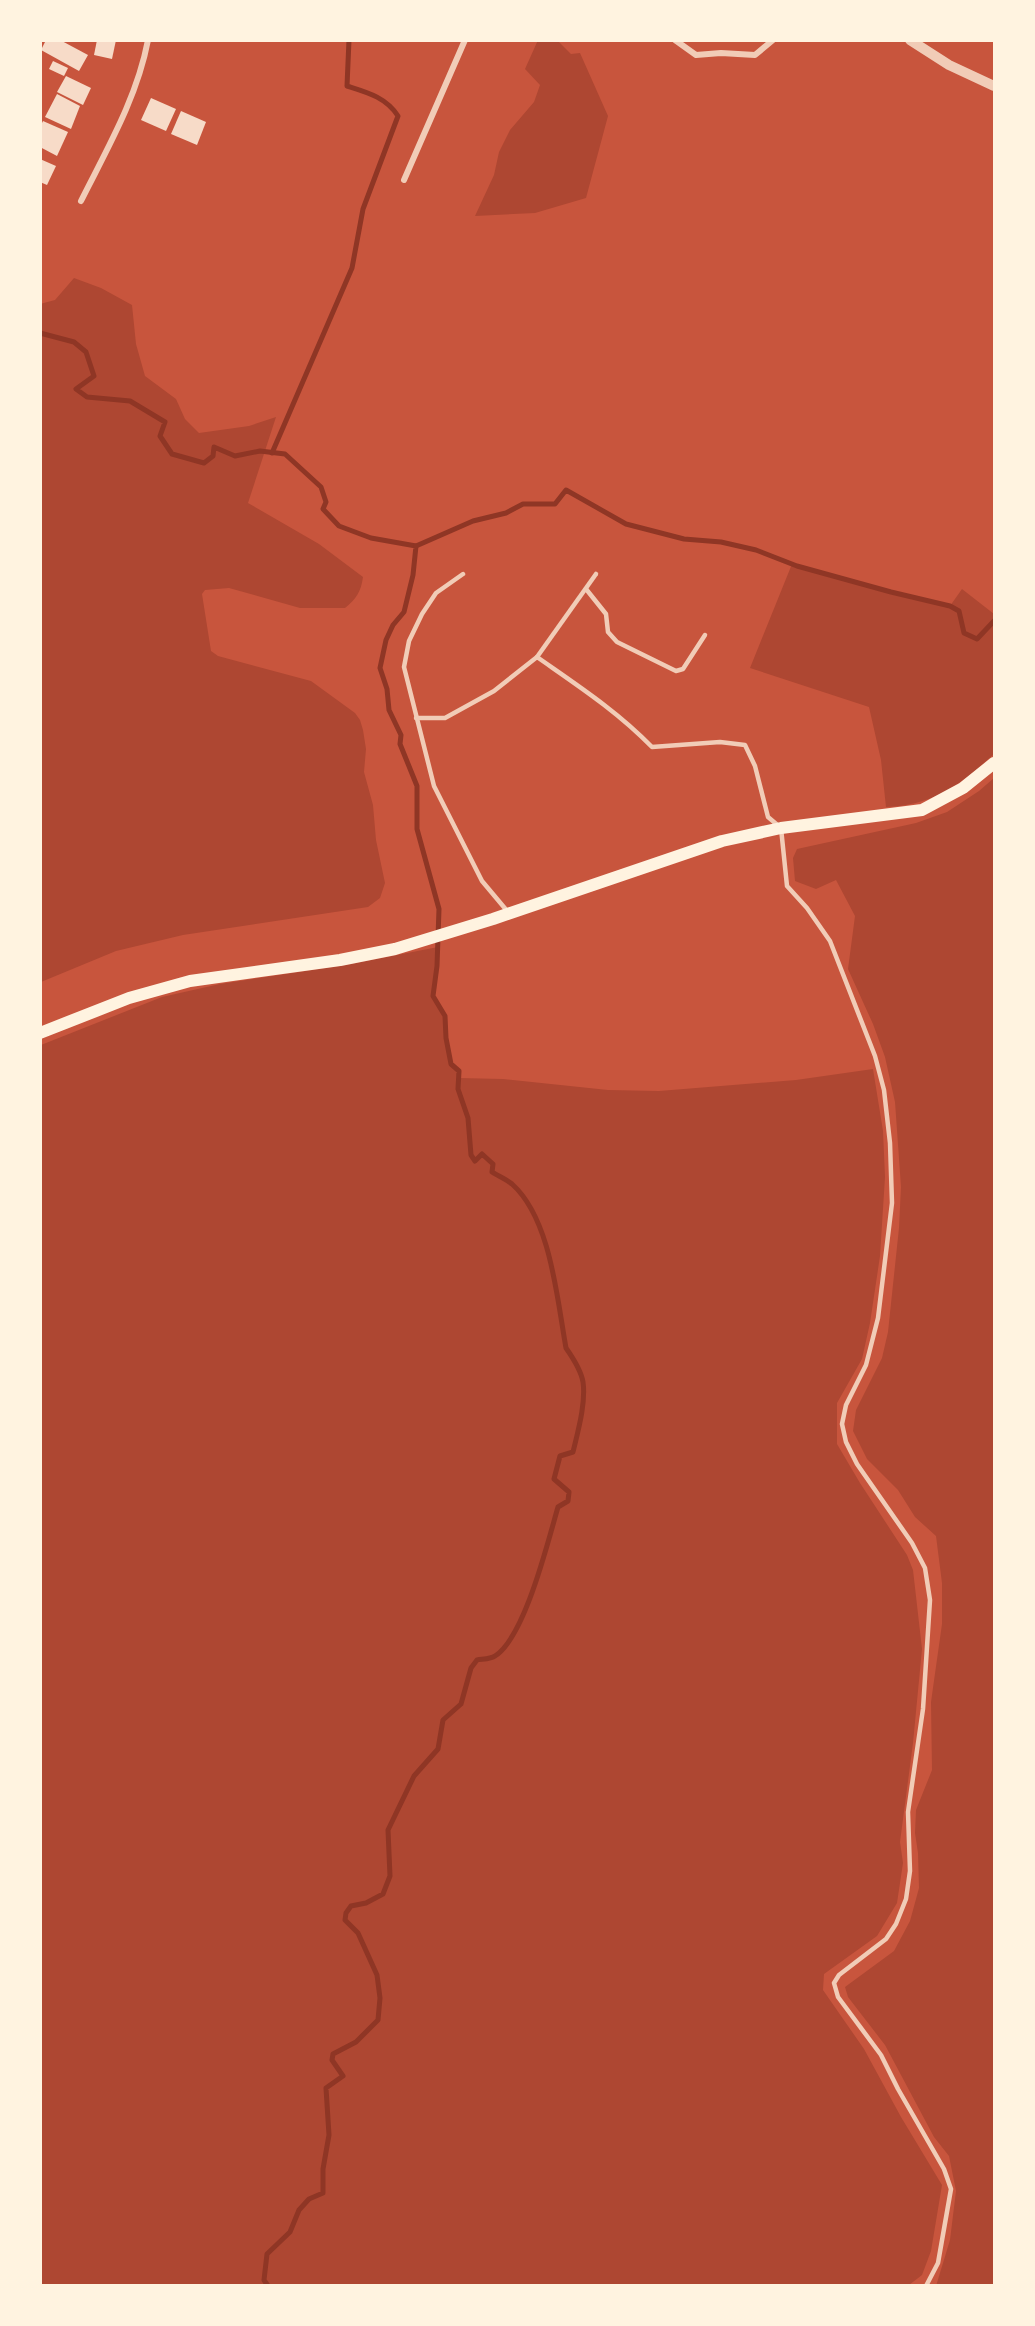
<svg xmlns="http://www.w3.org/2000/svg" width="1035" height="2326" font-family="'PT Sans',sans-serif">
	<rect width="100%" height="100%" fill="#c8553d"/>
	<g fill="#ae4732">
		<polygon points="538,40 558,41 571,54 580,53 608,116 586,198 535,213 475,216 494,175 499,152 510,130 534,102 540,85 525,69"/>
		<path d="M74,278l27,10 31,17 4,39 9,32 31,23 9,20 14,14 50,-7 27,-9 -28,86 71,41 44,33c-2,15 -7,22 -18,31h-45l-71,-20 -24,2 -3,4 9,57 7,5 93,25 44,32 5,7 3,10 3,19 -2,23 9,33 3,35 9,43 -5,15 -12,9 -185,28 -67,16 -75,31 -1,-678 15,-4z"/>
		<path d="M792,564l99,28 59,14 12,-17 32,25v140c-34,31 -60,51 -108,53l-5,-47 -12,-53 -119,-39z"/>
		<polygon points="994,778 994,2285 936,2286 950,2240 956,2191 949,2156 934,2137 885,2045 848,1997 845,1987 894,1951 910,1921 919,1888 918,1853 915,1833 916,1810 932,1770 931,1702 942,1624 942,1583 936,1536 915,1517 898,1490 867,1459 853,1431 856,1410 882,1358 888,1332 899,1228 901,1187 895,1102 885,1057 873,1024 848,969 855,916 836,880 816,889 795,881 793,858 797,849 916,823 947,812 979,791"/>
		<polygon points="438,947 433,996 445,1016 446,1038 451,1064 459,1071 459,1078 503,1079 608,1090 659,1091 796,1080 873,1069 883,1131 885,1177 880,1256 870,1323 862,1359 837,1403 837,1444 860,1483 907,1555 913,1570 922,1649 913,1743 900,1842 903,1863 897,1903 877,1936 824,1974 823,1990 864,2049 901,2117 942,2185 931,2251 922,2275 909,2285 41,2285 41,1045 162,997 220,984 346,965"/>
	</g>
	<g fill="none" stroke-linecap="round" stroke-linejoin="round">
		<g stroke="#8f3625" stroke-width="5">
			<path d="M40,333l34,9 12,10 8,24 -18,13 11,8 43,4 35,21 -5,14 12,18 32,9 9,-7 1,-9 21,9 25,-5 25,3 36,33 5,15 -3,7 16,17 32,12 45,8 -3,29 -9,37 -11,13 -7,15 -6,28 7,21 2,21 12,25 -1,9 17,42v43l22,80 -2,57 -4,30 12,20 1,22 5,26 8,7 -1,18 10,29 3,37 4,6 7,-7 11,10 -1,8c6,4 14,7 20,12 39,35 45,115 54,164 7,10 15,22 17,34 3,21 -5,49 -10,70l-13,4 -6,23 15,13 -1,9 -10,6c-10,34 -33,130 -63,149 -4,3 -12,3 -18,4l-6,8 -10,36 -18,16 -5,29 -24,27 -26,54 2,46 -7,18 -17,9 -15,3 -5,7 -1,7 13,13 19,42 3,23 -2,22 -22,22 -23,12 -1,6 11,16 -17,12 3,47 -6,34v24l-14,6 -10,11 -9,22 -23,22 -3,26 4,6"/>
			<path d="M272,453l80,-185 11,-59 35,-93c-12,-19 -32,-24 -51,-30l2,-46"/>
			<polyline points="416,546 473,521 506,513 523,504 555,504 566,490 626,524 684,539 721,542 756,550 797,566 891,592 950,606 959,611 964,633 977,639 994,621"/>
		</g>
	</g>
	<g fill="#f7dbc8">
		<polygon points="46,40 60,40 88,55 79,71 41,50"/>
		<polygon points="97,40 116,40 112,59 94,55"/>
		<polygon points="53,61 68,68 64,76 49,69"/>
		<polygon points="66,76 91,88 83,105 57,92"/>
		<polygon points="57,94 80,106 71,129 45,117"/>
		<polygon points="151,98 176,109 166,131 141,120"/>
		<polygon points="181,111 206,122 197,145 171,134"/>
		<polygon points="43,121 68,132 57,156 40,147 40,127"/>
		<polygon points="40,159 56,166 47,185 40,182"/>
	</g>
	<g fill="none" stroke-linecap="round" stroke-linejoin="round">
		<g stroke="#f1ccb7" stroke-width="4.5">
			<polyline points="463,574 436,593 422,614 409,641 404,667 434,786 482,881 508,912"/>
			<polyline points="586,589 606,614 608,632 617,642 676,671 683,669 705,635"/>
			<polyline points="537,657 596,574"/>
			<path d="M416,718h29l49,-27 43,-34c40,28 80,54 115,90l68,-5 25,3 10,21 13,51 13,11 6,58 20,22 23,33 45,115 9,34 6,53 2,60 -14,115 -12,47 -20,40 -4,19 4,18 11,22 55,79 13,25 5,32 -7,109 -15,103 2,59 -4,28 -10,25 -10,15 -47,36 -5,8 4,14 43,58 17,34 46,80 7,20 -13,74 -12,23"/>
		</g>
		<g stroke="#f1ccb7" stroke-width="6">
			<polyline points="675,40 696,55 721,53 755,55 773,40"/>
			<polyline points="404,180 465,40"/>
			<path d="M81,201c26,-52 56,-103 67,-161"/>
		</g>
		<polyline stroke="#f1ccb7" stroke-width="10" points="910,40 949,65 994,86"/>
		<polyline stroke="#fff3e0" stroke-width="12" points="40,1033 129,998 190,981 340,960 395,949 493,919 722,841 781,828 922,810 963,788 994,763"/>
	</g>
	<rect width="1035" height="2326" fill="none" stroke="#fff3e0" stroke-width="84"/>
</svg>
